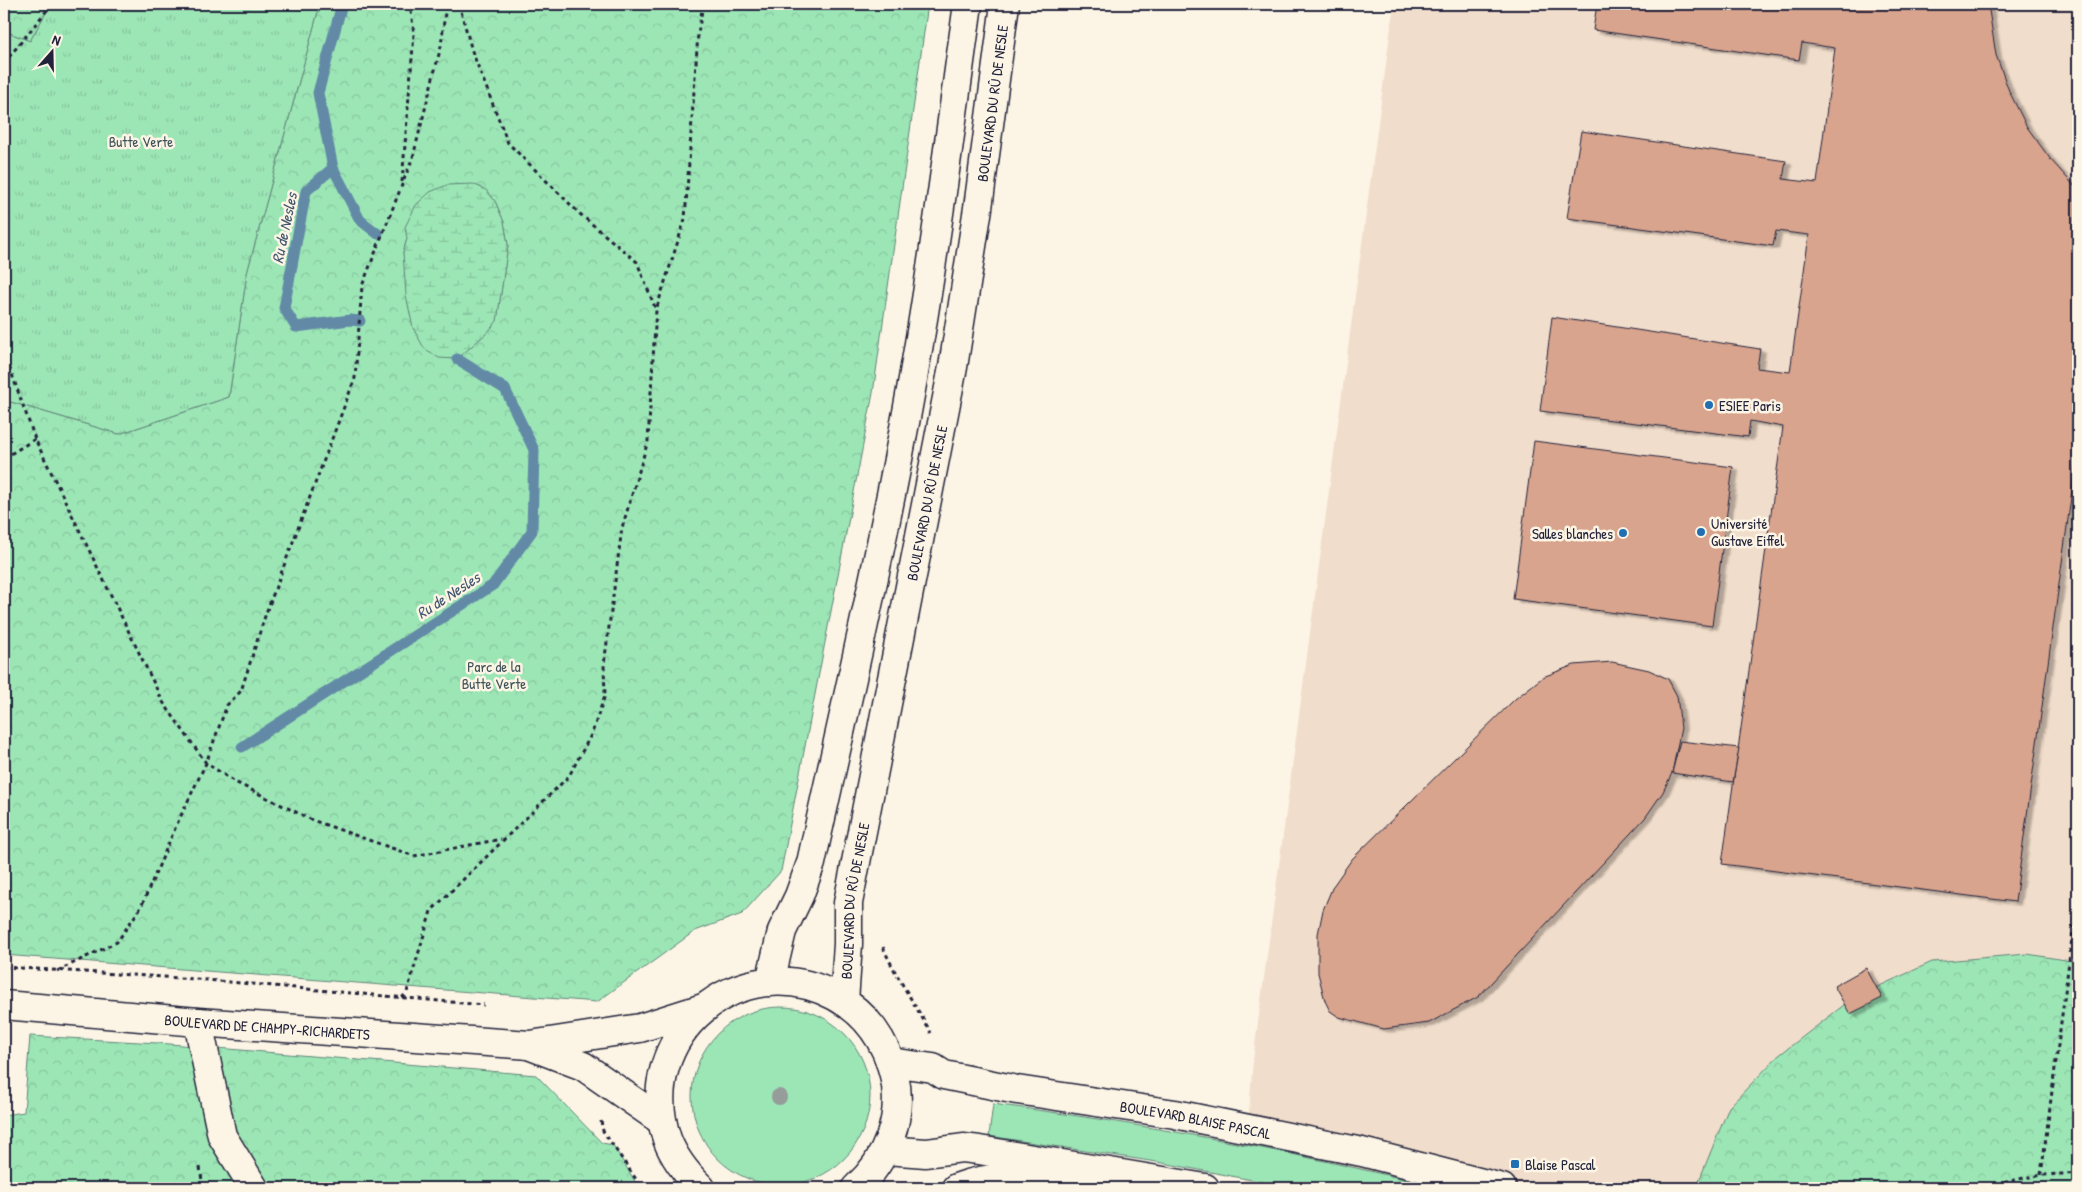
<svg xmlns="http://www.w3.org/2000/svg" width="2082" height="1192" font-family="'Patrick Hand',sans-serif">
	<defs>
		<pattern id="forest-crowns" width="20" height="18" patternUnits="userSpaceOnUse" patternTransform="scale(1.25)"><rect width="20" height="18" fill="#9ce6b6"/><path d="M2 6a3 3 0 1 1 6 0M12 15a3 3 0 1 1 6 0" fill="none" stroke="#86c59d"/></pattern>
		<pattern id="wetland-marsh" width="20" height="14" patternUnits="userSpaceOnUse" patternTransform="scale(1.25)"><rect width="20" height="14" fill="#9ce6b6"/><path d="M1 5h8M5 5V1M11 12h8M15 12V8" fill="none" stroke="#86c59d"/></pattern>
		<pattern id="park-tufts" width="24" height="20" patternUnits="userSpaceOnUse" patternTransform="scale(1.25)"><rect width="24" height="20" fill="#9ce6b6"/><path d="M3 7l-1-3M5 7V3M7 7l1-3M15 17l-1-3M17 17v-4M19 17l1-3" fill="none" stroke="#86c59d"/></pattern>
		<filter id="shadow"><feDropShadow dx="5.5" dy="3" stdDeviation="1" flood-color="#0004"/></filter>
	</defs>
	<rect width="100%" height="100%" fill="#fcf5e5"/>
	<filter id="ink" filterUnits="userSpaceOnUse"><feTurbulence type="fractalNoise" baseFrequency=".02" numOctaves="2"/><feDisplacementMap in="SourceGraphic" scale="10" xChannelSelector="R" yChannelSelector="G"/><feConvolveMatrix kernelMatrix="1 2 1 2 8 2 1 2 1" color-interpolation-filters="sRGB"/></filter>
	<g filter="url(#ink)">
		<polygon fill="#f1ddcb" points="1394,4 2078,4 2078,1188 1243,1188 1253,1060"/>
		<g fill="#9ce6b6" stroke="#5f8478">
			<circle cx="781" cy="1096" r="89"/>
			<path d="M993,1104c151,20 300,47 447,84h-146l-131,-25 -174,-27z"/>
		</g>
		<g fill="url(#forest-crowns)" stroke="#5f8478" fill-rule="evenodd">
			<polygon points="4,4 51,4 30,41 4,31"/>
			<path d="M320,4h608l-55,389 -92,478 -39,43 -47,17 -98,71 -593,-47v-542l7,-11 108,32 110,-37 18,-124zM495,201l9,21 4,23 -11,75 -10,12 -30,27 -54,-107 4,-13z"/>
			<polygon points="2027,954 2078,962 2077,1188 1696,1188 1729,1107 1778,1056 1853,998 1932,962"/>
			<polygon points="30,1036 158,1043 536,1075 602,1143 613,1145 639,1188 4,1188 4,1115 24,1112"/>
		</g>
		<polygon fill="url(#wetland-marsh)" stroke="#5f8478" points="473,184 486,190 495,201 504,222 508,245 497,321 488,332 457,359 439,358 424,348 413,328 406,295 403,252 407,239 405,227 416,205 430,192 447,185"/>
		<polygon fill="url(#park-tufts)" stroke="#5f8478" points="51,4 320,4 247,273 229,397 119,434 11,402 4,413 4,31 30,41"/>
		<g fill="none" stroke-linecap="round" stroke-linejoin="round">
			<g stroke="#628aa6" stroke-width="11">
				<polyline points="342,4 318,93 333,168 360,220 378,234"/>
				<polyline points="333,168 306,191 284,308 296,327 350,320 360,321"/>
				<polyline points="242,747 493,585 532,531 534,450 505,389 457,359"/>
			</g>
		</g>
		<g fill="#d8a48d" stroke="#22223b" filter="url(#shadow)">
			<polygon points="1597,4 1988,4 1996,55 2009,91 2027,127 2051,160 2078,190 2078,447 2015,902 1722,864 1783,427 1750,421 1748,437 1540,411 1552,317 1760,349 1757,368 1790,372 1809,235 1776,231 1773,246 1567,218 1581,131 1786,161 1783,179 1817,183 1835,48 1802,43 1799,60 1593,30"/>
			<polygon points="1534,441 1733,467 1712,626 1513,599"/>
			<polygon points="1612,662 1649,670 1668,679 1677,696 1681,728 1672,773 1663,792 1645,818 1478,997 1429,1023 1384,1029 1339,1017 1330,1011 1325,1001 1318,973 1318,934 1323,910 1333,886 1352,859 1515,699 1543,677 1574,665"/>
			<polygon points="1680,741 1739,748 1733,782 1672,773"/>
			<polygon points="1866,968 1882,998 1850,1014 1834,986"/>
		</g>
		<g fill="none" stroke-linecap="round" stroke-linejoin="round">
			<defs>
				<g id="minor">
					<path id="s1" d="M4,1005l194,17 332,23 110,-17 66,-21"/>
					<polyline points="198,1022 222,1136 254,1188"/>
					<polyline points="531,1046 583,1066 662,1121"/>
					<path id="s2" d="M890,1062l43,6 11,7 73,15 158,24 187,38 140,36"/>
					<polyline points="886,1150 926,1153 963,1148 979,1150 1205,1188"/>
					<path d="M956,1188c36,-14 74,-12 112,-10"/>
				</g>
				<g id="major">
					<path d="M770,982l12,-51 17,-35 12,-33c33,-150 68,-300 96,-451 25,-135 42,-272 61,-408"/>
					<path id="s3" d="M844,1001l4,-57v-41l105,-536 25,-159 27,-204"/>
					<path d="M701,1188c-14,-14 -27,-30 -34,-49 -35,-102 73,-194 168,-143 31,17 51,45 59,79 10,42 -7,85 -38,113"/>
				</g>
			</defs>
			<use href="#minor" stroke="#22223b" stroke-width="31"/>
			<use href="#major" stroke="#22223b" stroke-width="31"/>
			<g stroke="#22223b" stroke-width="3" stroke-dasharray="4 4" stroke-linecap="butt">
				<polyline points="459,4 472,51 508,143 580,214 637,262 656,310"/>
				<polyline points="4,63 52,4"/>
				<polyline points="402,182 414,34 410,4"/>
				<polyline points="4,352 35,439 163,702 206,763 235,782 312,820 414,856 501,839"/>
				<polyline points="4,458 35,439"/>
				<path d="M883,947c13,30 32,57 48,86"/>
				<polyline points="4,967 196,979 484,1005"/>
				<polyline points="57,971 117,942 141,907 177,824 206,763 227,705 241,691 266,613 355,378 362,286 413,157 441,46 446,4"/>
				<polyline points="402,998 407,992 431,911 569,776 592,733 605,695 604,665 622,528 648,441 656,310 685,219 698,34 703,4"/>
				<polyline points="601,1121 603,1131 642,1188"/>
				<polyline points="200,1167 203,1188"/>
				<polyline points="2041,1175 2078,893"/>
				<polyline points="4,1187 4,1188"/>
				<path d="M1989,1188c28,-11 59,-15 89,-14"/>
			</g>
			<use href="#minor" stroke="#fcf5e5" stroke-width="28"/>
			<use href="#major" stroke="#fcf5e5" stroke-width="28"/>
		</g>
		<circle fill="#959c99" cx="779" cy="1097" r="8"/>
	</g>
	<g fill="#1f6fb2" stroke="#fcf5e5" stroke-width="2">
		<circle cx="1709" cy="405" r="5"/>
		<circle cx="1701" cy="532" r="5"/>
		<circle cx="1623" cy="533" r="5"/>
		<rect x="1510" y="1159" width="10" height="10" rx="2.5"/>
	</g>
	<g text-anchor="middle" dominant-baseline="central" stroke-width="5" stroke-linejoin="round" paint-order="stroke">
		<g font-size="15" fill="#22223b" stroke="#fcf5e5">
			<text stroke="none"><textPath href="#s3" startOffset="911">BOULEVARD DU RÛ DE NESLE</textPath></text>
			<text stroke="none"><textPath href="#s3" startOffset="506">BOULEVARD DU RÛ DE NESLE</textPath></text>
			<text stroke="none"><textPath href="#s3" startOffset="101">BOULEVARD DU RÛ DE NESLE</textPath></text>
			<text stroke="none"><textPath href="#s1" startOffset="264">BOULEVARD DE CHAMPY-RICHARDETS</textPath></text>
			<text stroke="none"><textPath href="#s2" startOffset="312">BOULEVARD BLAISE PASCAL</textPath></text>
		</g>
		<g font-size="15" fill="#40535a" stroke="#fcf5e5">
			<text x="141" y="141">Butte Verte</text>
			<text x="494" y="666">Parc de la<tspan x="494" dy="17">Butte Verte</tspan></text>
		</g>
		<g font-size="15" fill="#22223b" stroke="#fcf5e5" text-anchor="start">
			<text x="1719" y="405">ESIEE Paris</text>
			<text x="1711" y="523">Université<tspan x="1711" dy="17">Gustave Eiffel</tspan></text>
			<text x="1613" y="533" text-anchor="end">Salles blanches</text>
			<text x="1525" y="1164">Blaise Pascal</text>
		</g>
		<g font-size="16" font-style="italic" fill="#425670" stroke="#fcf5e5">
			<text transform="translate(284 228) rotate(-78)">Ru de Nesles</text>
			<text transform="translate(448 595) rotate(-33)">Ru de Nesles</text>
		</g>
	</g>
	<rect width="2082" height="1192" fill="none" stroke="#fcf5e5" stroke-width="20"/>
	<rect x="10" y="10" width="2062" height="1172" fill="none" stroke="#22223b" stroke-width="2" filter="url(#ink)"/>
	<g transform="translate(52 52) rotate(20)" stroke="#fcf5e5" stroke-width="4" paint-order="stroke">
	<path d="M0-4L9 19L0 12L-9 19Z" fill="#22223b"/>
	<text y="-8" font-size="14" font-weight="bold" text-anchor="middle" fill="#22223b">N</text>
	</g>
</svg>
